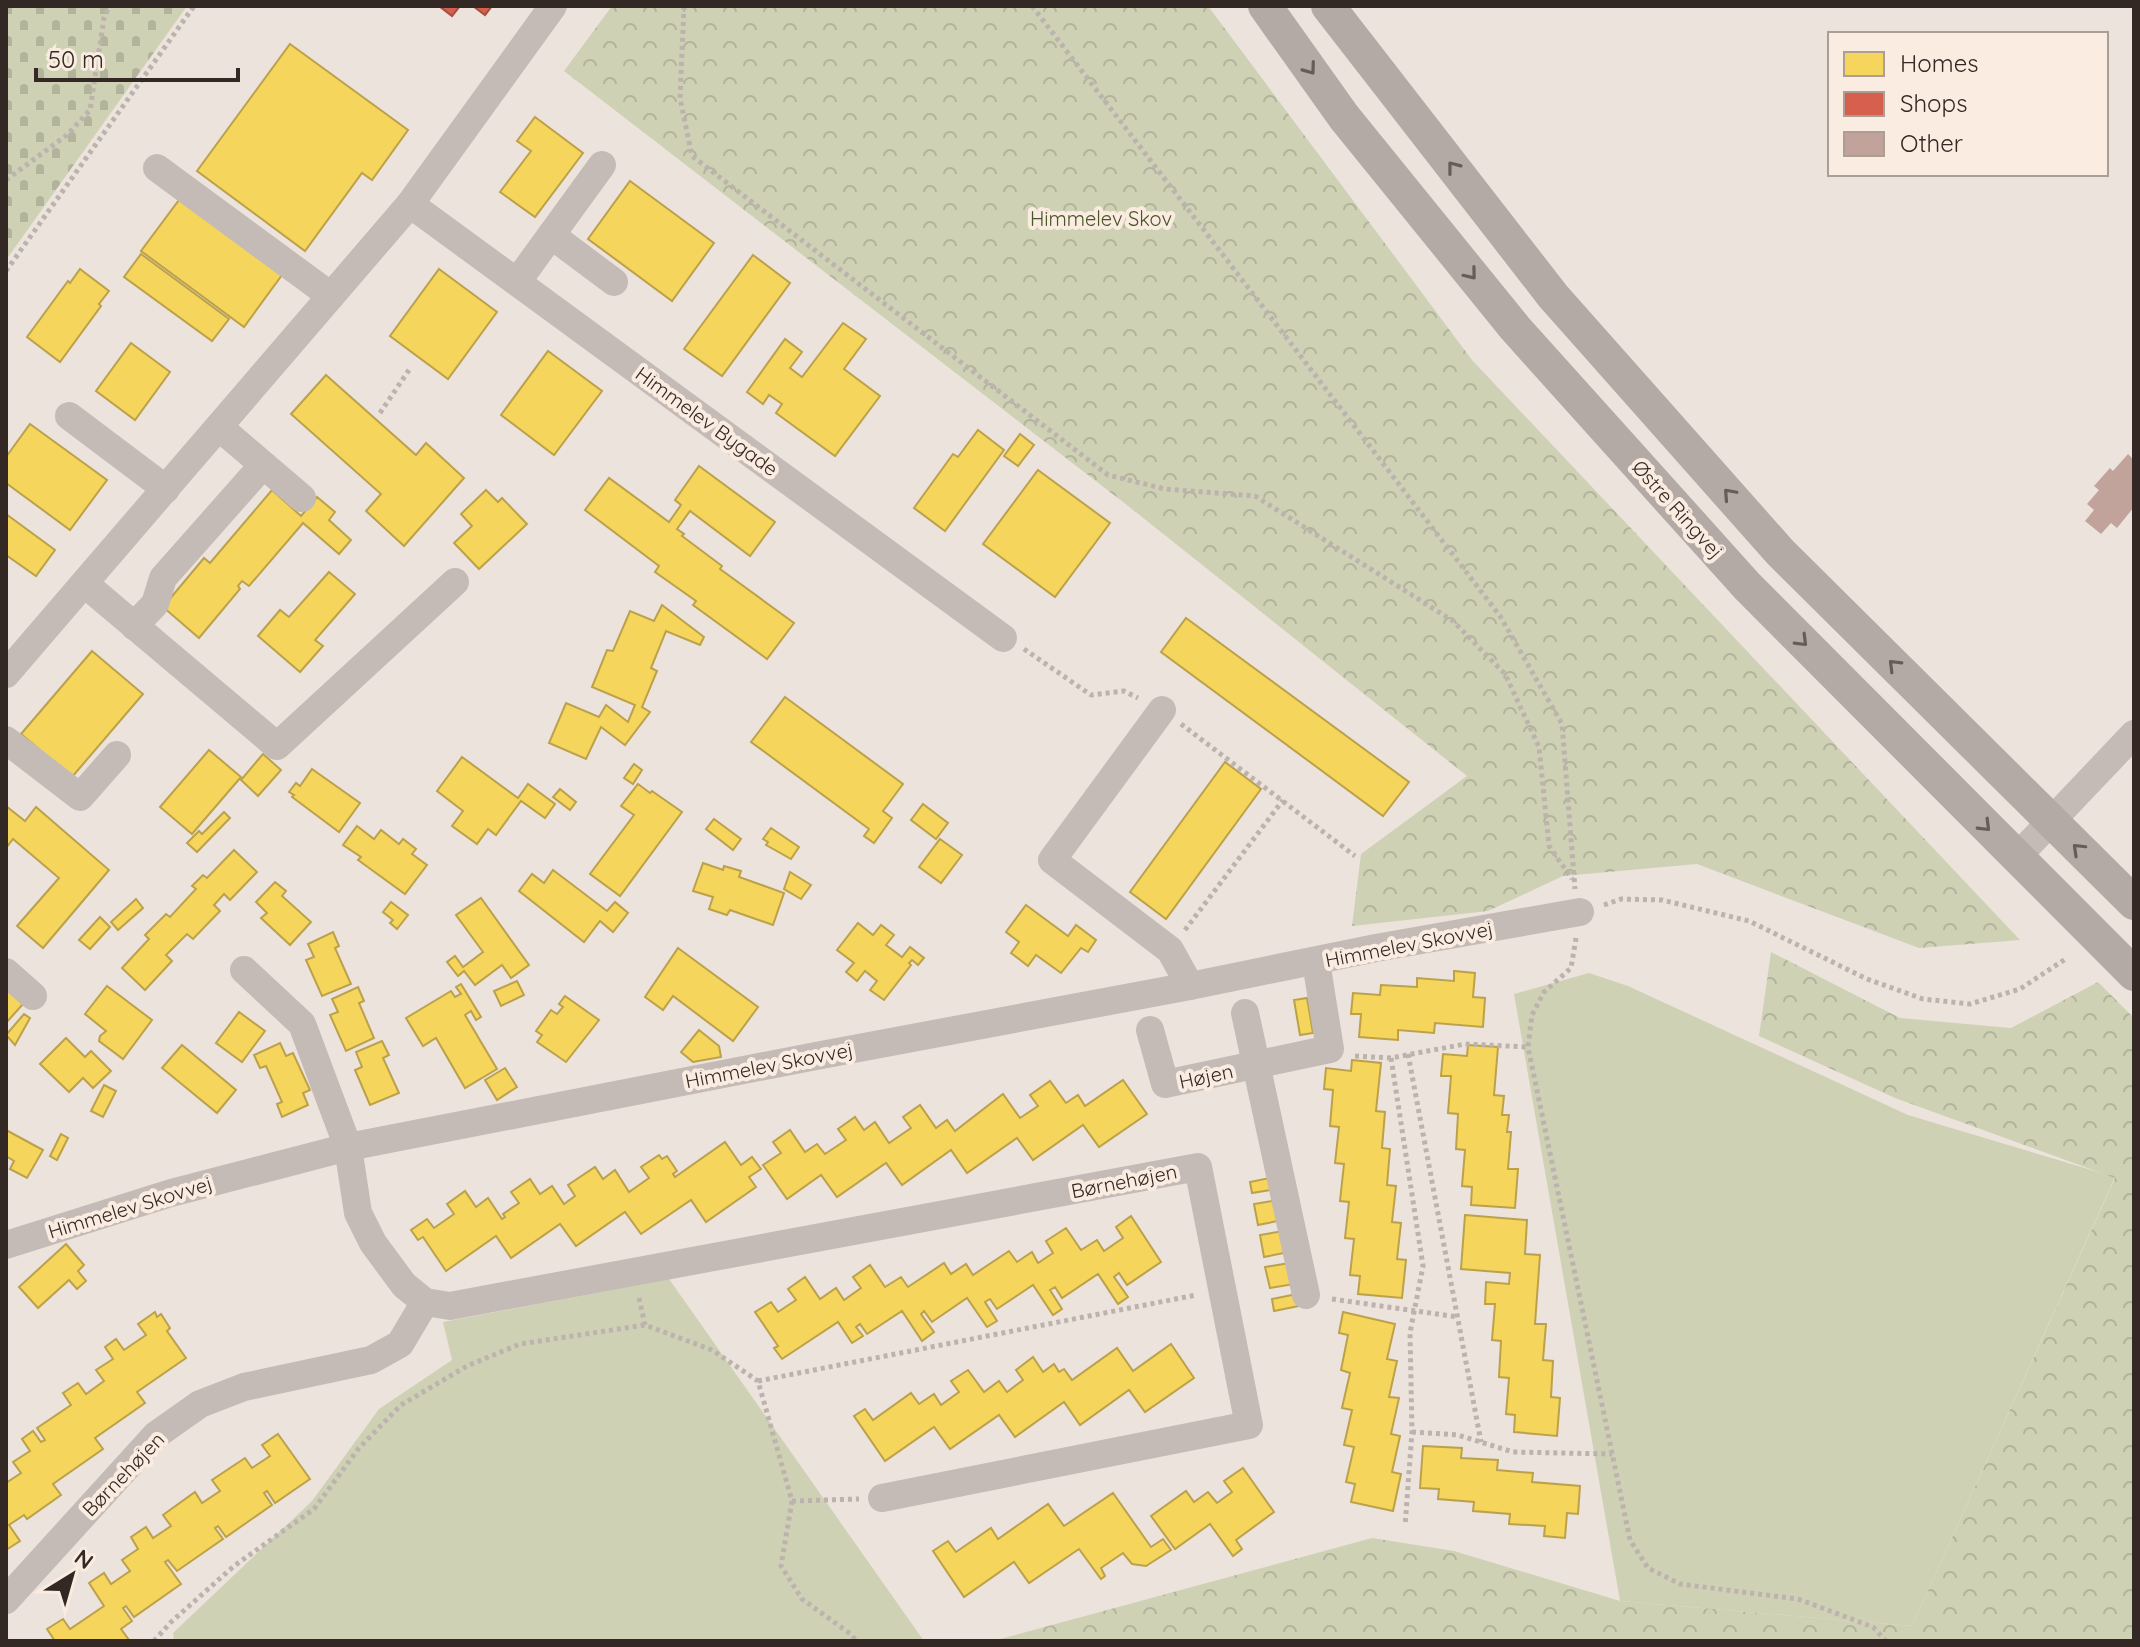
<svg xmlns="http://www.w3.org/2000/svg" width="2140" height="1647" font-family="Quicksand,sans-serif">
	<defs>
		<pattern id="forest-crowns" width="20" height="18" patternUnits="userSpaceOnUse" patternTransform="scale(2)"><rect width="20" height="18" fill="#cfd1b4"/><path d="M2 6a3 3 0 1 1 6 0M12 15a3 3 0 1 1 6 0" fill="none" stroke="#b2b39b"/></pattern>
		<pattern id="cemetery-stones" width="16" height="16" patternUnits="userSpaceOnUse" patternTransform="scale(2)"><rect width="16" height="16" fill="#cfd1b4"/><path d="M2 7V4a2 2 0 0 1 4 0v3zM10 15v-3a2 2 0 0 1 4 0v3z" fill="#b2b39b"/></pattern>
	</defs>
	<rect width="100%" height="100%" fill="#ece3dc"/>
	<g fill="#cfd1b4">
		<polygon points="1589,973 1628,986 1908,1115 2115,1177 1912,1626 1620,1601 1514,994"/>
		<polygon points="669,1279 924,1641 174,1641 173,1633 312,1501 379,1409 452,1360 443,1322"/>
	</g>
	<g fill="url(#forest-crowns)">
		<polygon points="612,6 1208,6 1472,360 2020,940 1919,948 1697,864 1563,876 1488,911 1352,926 1361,854 1467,776 1132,509 564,71"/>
		<polygon points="1771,952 1900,1018 2011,1028 2098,982 2134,1018 2134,1641 993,1641 1372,1538 1454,1551 1620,1601 1912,1626 2115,1178 1895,1098 1759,1036"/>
	</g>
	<polygon fill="url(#cemetery-stones)" points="6,6 187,6 6,260"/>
	<g fill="#f6d55c" stroke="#bca14b" stroke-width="2">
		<polygon points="290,44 408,130 372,180 362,173 305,251 197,171"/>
		<polygon points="535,117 583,153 535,217 500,192 531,151 517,141"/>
		<polygon points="630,181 714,243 672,301 588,239"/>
		<polygon points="179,200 282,275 244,327 141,251"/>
		<polygon points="141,254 229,319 212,341 124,277"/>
		<polygon points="753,255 790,283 722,376 684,349"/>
		<polygon points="80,269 109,291 99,304 101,306 60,362 27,337 68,281 70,283"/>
		<polygon points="439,269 497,312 448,379 390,336"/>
		<polygon points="843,323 866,339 844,369 880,396 835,456 776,413 782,404 769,395 763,404 747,392 785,339 802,352 790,368 802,377"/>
		<polygon points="131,343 170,372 135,420 96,391"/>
		<polygon points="548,351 602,391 554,455 501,415"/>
		<polygon points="326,375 416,455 426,443 464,478 404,546 366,511 381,494 291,414"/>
		<polygon points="30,424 107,480 70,530 6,483 6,457"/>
		<polygon points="978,430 1004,450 945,531 914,508 953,454 958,457"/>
		<polygon points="1020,434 1034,445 1018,466 1004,456"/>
		<polygon points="699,466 775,522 750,556 690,511 677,529 684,534 682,536 722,566 720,569 794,623 767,659 693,605 696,601 655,572 659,566 585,510 609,478 669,522 681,505 675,500"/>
		<polygon points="1038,470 1110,523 1055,597 983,544"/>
		<polygon points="272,490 301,516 317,497 335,512 329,520 351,540 339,554 303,523 249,586 242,581 238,586 240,589 199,638 163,607 204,558 210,563"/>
		<polygon points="486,490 498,502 502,498 527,524 479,569 454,543 472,526 461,514"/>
		<polygon points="6,514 55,550 36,576 6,555"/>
		<polygon points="329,572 355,594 315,640 323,646 300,672 258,636 280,610 289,617"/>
		<polygon points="662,605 704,637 700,645 666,631 651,668 657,671 642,707 650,712 625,745 601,727 586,759 549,743 566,703 599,717 606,705 628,722 635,705 592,687 607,650 613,651 630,611 654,621"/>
		<polygon points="1186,618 1409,782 1383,816 1161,652"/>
		<polygon points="92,651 143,694 72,777 21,734"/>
		<polygon points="785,697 903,784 883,811 892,818 874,843 864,836 869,829 751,742"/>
		<polygon points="209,750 241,777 192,834 160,807"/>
		<polygon points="263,754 281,770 258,796 241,780"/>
		<polygon points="462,757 518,798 528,784 555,804 545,818 521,801 496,835 488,829 477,844 452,826 463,811 437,791"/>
		<polygon points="1225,762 1261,789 1166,919 1130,892"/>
		<polygon points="634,764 642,770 633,784 624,778"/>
		<polygon points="312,769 360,803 339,832 292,797 294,795 289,792 296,783 300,786"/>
		<polygon points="638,784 650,793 652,791 682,812 620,896 590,874 634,815 621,806"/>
		<polygon points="560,789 576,802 570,810 553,797"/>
		<polygon points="923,804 948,823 936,839 911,820"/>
		<polygon points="6,806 25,821 36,807 109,870 43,948 17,926 59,878 13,839 6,848"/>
		<polygon points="224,812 230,818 197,852 187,843 199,831 202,834"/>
		<polygon points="714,819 741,839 733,850 706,829"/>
		<polygon points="357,826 374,839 381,830 399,844 403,839 416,849 412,854 427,865 405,894 358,860 361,857 343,845"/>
		<polygon points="771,828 799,847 791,859 766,845 768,842 763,839"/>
		<polygon points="940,839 962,855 941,883 919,867"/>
		<polygon points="234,850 257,872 230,900 224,894 214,905 220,911 193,939 187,934 166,955 172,961 145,990 122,968 149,939 145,935 166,914 170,917 196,889 192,886 203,875 207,878"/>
		<polygon points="703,863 723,870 724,866 741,871 739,877 784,893 773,925 730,910 727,915 709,909 713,897 693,891"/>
		<polygon points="553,870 607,911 615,902 628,913 613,932 600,921 584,942 519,891 532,874 544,883"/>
		<polygon points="790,872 811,885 801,899 784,889"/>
		<polygon points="275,882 286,891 282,896 311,922 290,945 261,918 267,913 256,902"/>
		<polygon points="481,898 529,965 511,978 502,965 475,985 464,971 458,976 447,962 455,956 463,967 483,952 456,915"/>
		<polygon points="136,899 143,908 118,930 111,922"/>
		<polygon points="391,902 408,915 397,929 390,923 393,920 383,912"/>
		<polygon points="1026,905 1068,936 1076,925 1096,940 1088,952 1081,948 1061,973 1036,955 1028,966 1011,953 1019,942 1006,932"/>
		<polygon points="100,917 110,927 90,949 79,940"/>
		<polygon points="858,923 873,935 881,925 894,935 886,945 902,957 910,947 924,958 918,965 912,960 909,963 911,965 884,1000 870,990 877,981 865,971 857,981 846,972 854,963 837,950"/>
		<polygon points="333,932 339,946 335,948 351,984 322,996 306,960 314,957 308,944"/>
		<polygon points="678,948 758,1007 733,1041 673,996 663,1010 645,997"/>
		<polygon points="1454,971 1475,973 1473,997 1485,998 1483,1027 1435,1023 1434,1033 1398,1030 1398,1040 1359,1037 1361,1014 1351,1014 1353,993 1380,995 1381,985 1417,987 1417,978 1454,981"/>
		<polygon points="517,981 524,995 501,1006 494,991"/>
		<polygon points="461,984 481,1017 476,1020 471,1011 465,1015 497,1069 465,1088 436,1038 423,1046 406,1018 451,991 455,997 461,994 456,987"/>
		<polygon points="107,986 152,1020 123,1059 99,1041 100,1036 106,1031 85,1014"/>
		<polygon points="358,987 364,1001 359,1003 374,1038 346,1051 330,1015 338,1012 332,999"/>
		<polygon points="6,989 23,1004 6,1023"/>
		<polygon points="565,996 599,1020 566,1062 537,1042 542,1035 536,1031 551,1010 557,1014 563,1007 559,1004"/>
		<polygon points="1307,998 1313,1033 1300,1035 1294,1000"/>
		<polygon points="239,1012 265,1031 242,1062 216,1043"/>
		<polygon points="24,1014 30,1018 15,1045 6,1035"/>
		<polygon points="699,1030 719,1046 721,1057 693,1062 681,1052"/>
		<polygon points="66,1038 85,1057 91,1051 111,1071 93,1088 83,1078 69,1092 40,1064"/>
		<polygon points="382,1041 389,1055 383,1058 399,1093 370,1105 355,1070 362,1067 356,1052"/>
		<polygon points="280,1043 286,1056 293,1053 310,1090 303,1093 308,1105 282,1117 277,1104 282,1102 266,1066 260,1068 254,1055"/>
		<polygon points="182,1045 236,1090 217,1113 162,1068"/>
		<polygon points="1468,1045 1498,1047 1494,1095 1504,1096 1502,1115 1509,1115 1507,1132 1511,1132 1508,1169 1518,1169 1515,1208 1471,1205 1472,1187 1462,1186 1465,1150 1456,1149 1458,1114 1448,1113 1451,1076 1441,1076 1443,1054 1467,1056"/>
		<polygon points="1352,1060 1381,1063 1376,1111 1385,1112 1382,1148 1390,1149 1387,1185 1396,1186 1392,1222 1401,1223 1397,1259 1406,1260 1402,1298 1358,1294 1360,1276 1350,1275 1354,1239 1345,1238 1349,1202 1340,1201 1344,1164 1335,1163 1339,1127 1330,1126 1333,1090 1324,1089 1326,1068 1351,1071"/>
		<polygon points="505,1068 517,1087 497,1100 485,1080"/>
		<polygon points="1123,1080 1147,1114 1099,1147 1083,1125 1033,1160 1017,1138 967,1173 951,1150 902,1185 886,1163 837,1197 821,1175 787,1199 763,1165 781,1153 773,1142 790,1130 805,1152 817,1144 825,1154 846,1140 838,1129 855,1117 864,1130 875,1122 889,1143 911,1128 903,1117 920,1105 936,1128 947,1120 955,1131 1003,1094 1020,1118 1038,1106 1030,1095 1050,1081 1066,1103 1078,1095 1085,1106"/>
		<polygon points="104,1085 116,1091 103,1117 91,1111"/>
		<polygon points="6,1130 43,1150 27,1178 10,1169 14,1161 6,1156"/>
		<polygon points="61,1134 68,1138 57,1160 50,1156"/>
		<polygon points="725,1142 741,1165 752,1157 761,1169 749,1177 756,1187 706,1222 691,1200 641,1234 625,1212 576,1246 560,1224 511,1258 496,1236 446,1271 423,1237 418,1240 411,1230 427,1219 434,1228 454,1214 447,1204 465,1191 476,1207 488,1198 502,1219 505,1217 503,1214 519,1203 511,1192 530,1179 540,1194 552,1186 564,1204 575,1196 568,1185 595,1167 603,1179 615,1170 629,1192 649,1178 641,1167 659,1155 662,1159 667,1156 677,1171 673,1174 675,1177"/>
		<polygon points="1279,1176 1282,1188 1252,1193 1250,1182"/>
		<polygon points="1284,1199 1288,1219 1258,1225 1254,1204"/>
		<polygon points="1465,1215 1527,1220 1525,1254 1540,1255 1535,1324 1546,1324 1543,1360 1553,1361 1551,1397 1560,1398 1557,1436 1514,1432 1515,1415 1506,1414 1509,1378 1499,1377 1501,1341 1492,1340 1495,1304 1485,1304 1486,1282 1509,1284 1510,1273 1461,1269"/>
		<polygon points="1131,1216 1161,1262 1127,1285 1119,1273 1114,1277 1128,1297 1118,1304 1098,1274 1062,1298 1055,1287 1050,1290 1062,1309 1053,1315 1033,1285 997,1309 990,1299 985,1302 997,1321 987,1327 967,1298 932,1322 924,1311 921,1314 934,1332 922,1341 902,1311 867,1334 860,1324 856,1327 863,1336 852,1343 838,1322 782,1359 774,1348 778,1346 755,1312 771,1302 778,1312 796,1300 788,1289 805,1277 820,1299 836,1288 844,1300 861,1288 853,1277 870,1265 885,1287 901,1277 908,1287 944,1263 951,1274 966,1264 973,1275 1009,1251 1017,1262 1032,1252 1038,1263 1053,1253 1046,1241 1066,1228 1081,1250 1097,1240 1104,1251 1123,1238 1116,1227"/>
		<polygon points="1290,1230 1294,1251 1264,1257 1260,1235"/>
		<polygon points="66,1244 84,1265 78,1271 86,1281 77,1289 69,1280 38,1308 19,1287"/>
		<polygon points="1296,1262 1300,1283 1270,1288 1265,1267"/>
		<polygon points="1302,1293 1304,1305 1274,1311 1272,1299"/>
		<polygon points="155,1312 157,1317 161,1314 170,1328 167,1331 186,1358 137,1392 145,1403 95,1438 103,1449 53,1484 61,1495 27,1519 24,1515 9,1525 20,1541 6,1550 6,1483 21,1473 13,1462 30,1451 22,1439 33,1431 41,1442 45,1440 37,1428 71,1405 63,1393 78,1383 86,1394 104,1381 96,1370 113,1359 105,1347 116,1339 124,1350 146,1335 138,1324"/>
		<polygon points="1343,1312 1395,1324 1387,1359 1397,1361 1389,1397 1399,1398 1391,1434 1400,1436 1392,1472 1401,1474 1393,1511 1351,1502 1355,1484 1346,1482 1354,1447 1344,1445 1352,1410 1342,1408 1350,1373 1341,1370 1348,1335 1339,1333"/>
		<polygon points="1171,1344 1194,1378 1145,1412 1129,1390 1080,1425 1064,1402 1015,1437 999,1415 950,1449 934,1427 885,1461 854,1416 865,1409 873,1420 911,1393 919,1404 934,1394 941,1405 959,1392 951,1381 968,1370 984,1392 999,1381 1007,1392 1023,1380 1016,1370 1033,1357 1043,1372 1054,1364 1059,1372 1064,1369 1072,1380 1117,1348 1133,1371"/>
		<polygon points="278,1434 310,1479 275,1503 267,1491 264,1493 272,1505 226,1537 218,1526 215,1528 223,1539 177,1571 168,1560 165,1562 181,1584 134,1617 126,1606 123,1608 132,1621 121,1629 129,1640 127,1641 55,1641 47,1629 63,1619 70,1629 104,1606 89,1583 104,1573 111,1584 130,1571 122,1560 138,1549 131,1537 146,1527 153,1538 171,1526 163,1515 195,1492 202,1503 220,1491 212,1480 245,1458 252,1468 270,1456 262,1445"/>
		<polygon points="1423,1446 1462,1448 1461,1458 1498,1460 1497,1470 1533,1473 1532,1482 1580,1486 1578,1514 1567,1513 1565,1538 1544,1536 1545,1526 1509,1524 1510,1514 1473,1511 1474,1502 1438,1499 1439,1489 1420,1488"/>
		<polygon points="1243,1468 1274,1512 1236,1540 1242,1549 1233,1556 1210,1524 1175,1549 1151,1516 1186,1491 1194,1502 1208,1492 1217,1503 1232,1492 1224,1481"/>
		<polygon points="1113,1493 1151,1547 1163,1539 1171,1550 1146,1566 1132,1564 1123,1553 1101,1568 1105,1576 1101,1579 1079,1549 1029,1583 1014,1562 964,1597 933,1551 948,1541 956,1552 991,1528 998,1539 1048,1504 1064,1526"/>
	</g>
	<g fill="#d6604d" stroke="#a54f41" stroke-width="2">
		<polygon points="439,6 460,6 452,16"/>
		<polygon points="473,6 492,6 485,15"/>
	</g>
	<polygon fill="#c1a39c" points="2128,454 2134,460 2134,507 2117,528 2111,523 2101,534 2085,521 2094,510 2087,504 2099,490 2094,486 2110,468 2113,471"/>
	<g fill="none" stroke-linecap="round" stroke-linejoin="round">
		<g stroke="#bdb3ae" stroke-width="5" stroke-dasharray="4 4" stroke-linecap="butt">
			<polyline points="684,6 680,98 692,156 1108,475 1165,489 1255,496 1453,621 1505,674 1539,747 1549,846 1572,879"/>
			<polyline points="1032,6 1500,616 1562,724 1575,889"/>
			<polyline points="6,180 67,135 90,110 104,18 109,6"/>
			<polyline points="6,271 194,6"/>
			<polyline points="380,413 409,370"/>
			<polyline points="1024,649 1091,695 1124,691 1138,698"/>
			<polyline points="1181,724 1355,856"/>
			<polyline points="1604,905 1621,899 1662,900 1749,921 1867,979 1923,999 1970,1004 2020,989 2067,958"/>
			<polyline points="1185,930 1283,800"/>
			<polyline points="1576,938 1571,968 1544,992 1532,1015 1528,1047 1630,1540 1648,1568 1680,1584 1798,1599 1873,1627 1886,1641"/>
			<polyline points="1408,1054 1481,1442"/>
			<polyline points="1355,1056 1391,1058 1465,1044 1528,1047"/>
			<polyline points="1391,1058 1423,1266 1410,1333 1412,1432 1405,1526"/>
			<polyline points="639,1298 645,1325"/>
			<polyline points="1332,1299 1458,1317"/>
			<polyline points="758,1381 1196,1295"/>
			<polyline points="1412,1432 1458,1435 1513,1452 1612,1454"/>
			<polyline points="792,1501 859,1499"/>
			<polyline points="154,1641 170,1623 234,1566 314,1509 359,1448 401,1405 467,1366 520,1344 645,1325 712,1350 758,1381 792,1501 781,1566 802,1599 852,1635 856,1641"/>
		</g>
		<g stroke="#c4bbb6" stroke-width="28">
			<polyline points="157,168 331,296"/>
			<polyline points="410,204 1003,638"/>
			<polyline points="551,235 614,282"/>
			<polyline points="517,282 602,165"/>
			<polyline points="69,416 166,489"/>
			<polyline points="219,427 302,498"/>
			<polyline points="85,584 277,746 455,582"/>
			<polyline points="134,626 155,604 163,578 263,465"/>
			<polyline points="6,674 410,204 553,6"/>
			<polyline points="1162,710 1052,860 1170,950 1190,986"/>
			<polyline points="6,740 80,797 117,755"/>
			<polyline points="2016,858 2134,734"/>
			<polyline points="244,970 302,1024 348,1147 358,1213 373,1243 404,1285 425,1302 450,1306 1198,1167 1249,1425 882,1498"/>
			<polyline points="6,972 33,996"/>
			<polyline points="1245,1013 1306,1295"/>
			<polyline points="1150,1030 1165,1084 1330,1049 1316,962"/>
			<polyline points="6,1245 171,1193 348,1147 816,1056 1190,986 1376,948 1580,912"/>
			<polyline points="6,1600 156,1435 200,1404 244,1387 371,1360 400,1344 425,1302"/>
		</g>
		<g stroke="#b3a9a5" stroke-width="34">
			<polyline points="1265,6 1344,117 1515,328 1747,586 2134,974"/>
			<polyline points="1328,6 1553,296 1780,552 2134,903"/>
		</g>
	</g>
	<defs><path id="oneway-chevron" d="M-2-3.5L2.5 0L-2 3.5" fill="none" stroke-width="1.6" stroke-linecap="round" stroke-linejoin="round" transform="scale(2)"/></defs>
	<g stroke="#675c58">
		<use href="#oneway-chevron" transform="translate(1310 69) rotate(54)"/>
		<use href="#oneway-chevron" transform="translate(1453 167) rotate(-128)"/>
		<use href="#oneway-chevron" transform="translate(1471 274) rotate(51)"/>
		<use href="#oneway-chevron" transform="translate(1729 494) rotate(-132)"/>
		<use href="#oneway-chevron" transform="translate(1802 641) rotate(45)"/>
		<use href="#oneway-chevron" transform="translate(1894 665) rotate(-135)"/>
		<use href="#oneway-chevron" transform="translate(1985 826) rotate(45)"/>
		<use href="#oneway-chevron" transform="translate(2078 849) rotate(-136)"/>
	</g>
	<g text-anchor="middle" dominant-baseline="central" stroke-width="8" stroke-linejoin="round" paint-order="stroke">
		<g font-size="20" fill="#485526" stroke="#faece1">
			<text x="1101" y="218">Himmelev Skov</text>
		</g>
		<g font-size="20" fill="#342824" stroke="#faece1">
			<text transform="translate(707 421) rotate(36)">Himmelev Bygade</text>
			<text transform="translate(1678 509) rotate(48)">Østre Ringvej</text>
			<text transform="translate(1409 944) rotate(-11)">Himmelev Skovvej</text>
			<text transform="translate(769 1065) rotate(-11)">Himmelev Skovvej</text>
			<text transform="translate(1206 1076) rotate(-12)">Højen</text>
			<text transform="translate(1124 1181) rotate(-11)">Børnehøjen</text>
			<text transform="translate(130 1207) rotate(-17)">Himmelev Skovvej</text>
			<text transform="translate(123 1474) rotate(-46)">Børnehøjen</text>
		</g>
	</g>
	<rect width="2140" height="1647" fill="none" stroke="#342824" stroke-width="16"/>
	<rect x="1828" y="32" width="280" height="144" fill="#faece1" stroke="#ab9e95" stroke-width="2"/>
	<rect x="1844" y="52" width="40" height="24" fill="#f6d55c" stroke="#ab9e95" stroke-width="2"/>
	<text x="1900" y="72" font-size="24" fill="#342824">Homes</text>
	<rect x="1844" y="92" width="40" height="24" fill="#d6604d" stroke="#ab9e95" stroke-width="2"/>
	<text x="1900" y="112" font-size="24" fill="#342824">Shops</text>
	<rect x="1844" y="132" width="40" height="24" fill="#c1a39c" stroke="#ab9e95" stroke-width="2"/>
	<text x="1900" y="152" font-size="24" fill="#342824">Other</text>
	<g transform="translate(72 1575) rotate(37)" stroke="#faece1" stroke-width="6" paint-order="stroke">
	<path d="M0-6L14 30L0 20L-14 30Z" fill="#342824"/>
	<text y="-12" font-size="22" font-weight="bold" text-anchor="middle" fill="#342824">N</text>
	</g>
	<path d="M36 68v12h202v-12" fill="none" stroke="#342824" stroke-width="4"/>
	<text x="48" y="68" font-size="24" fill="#342824" stroke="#faece1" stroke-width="6" paint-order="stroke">50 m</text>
</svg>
